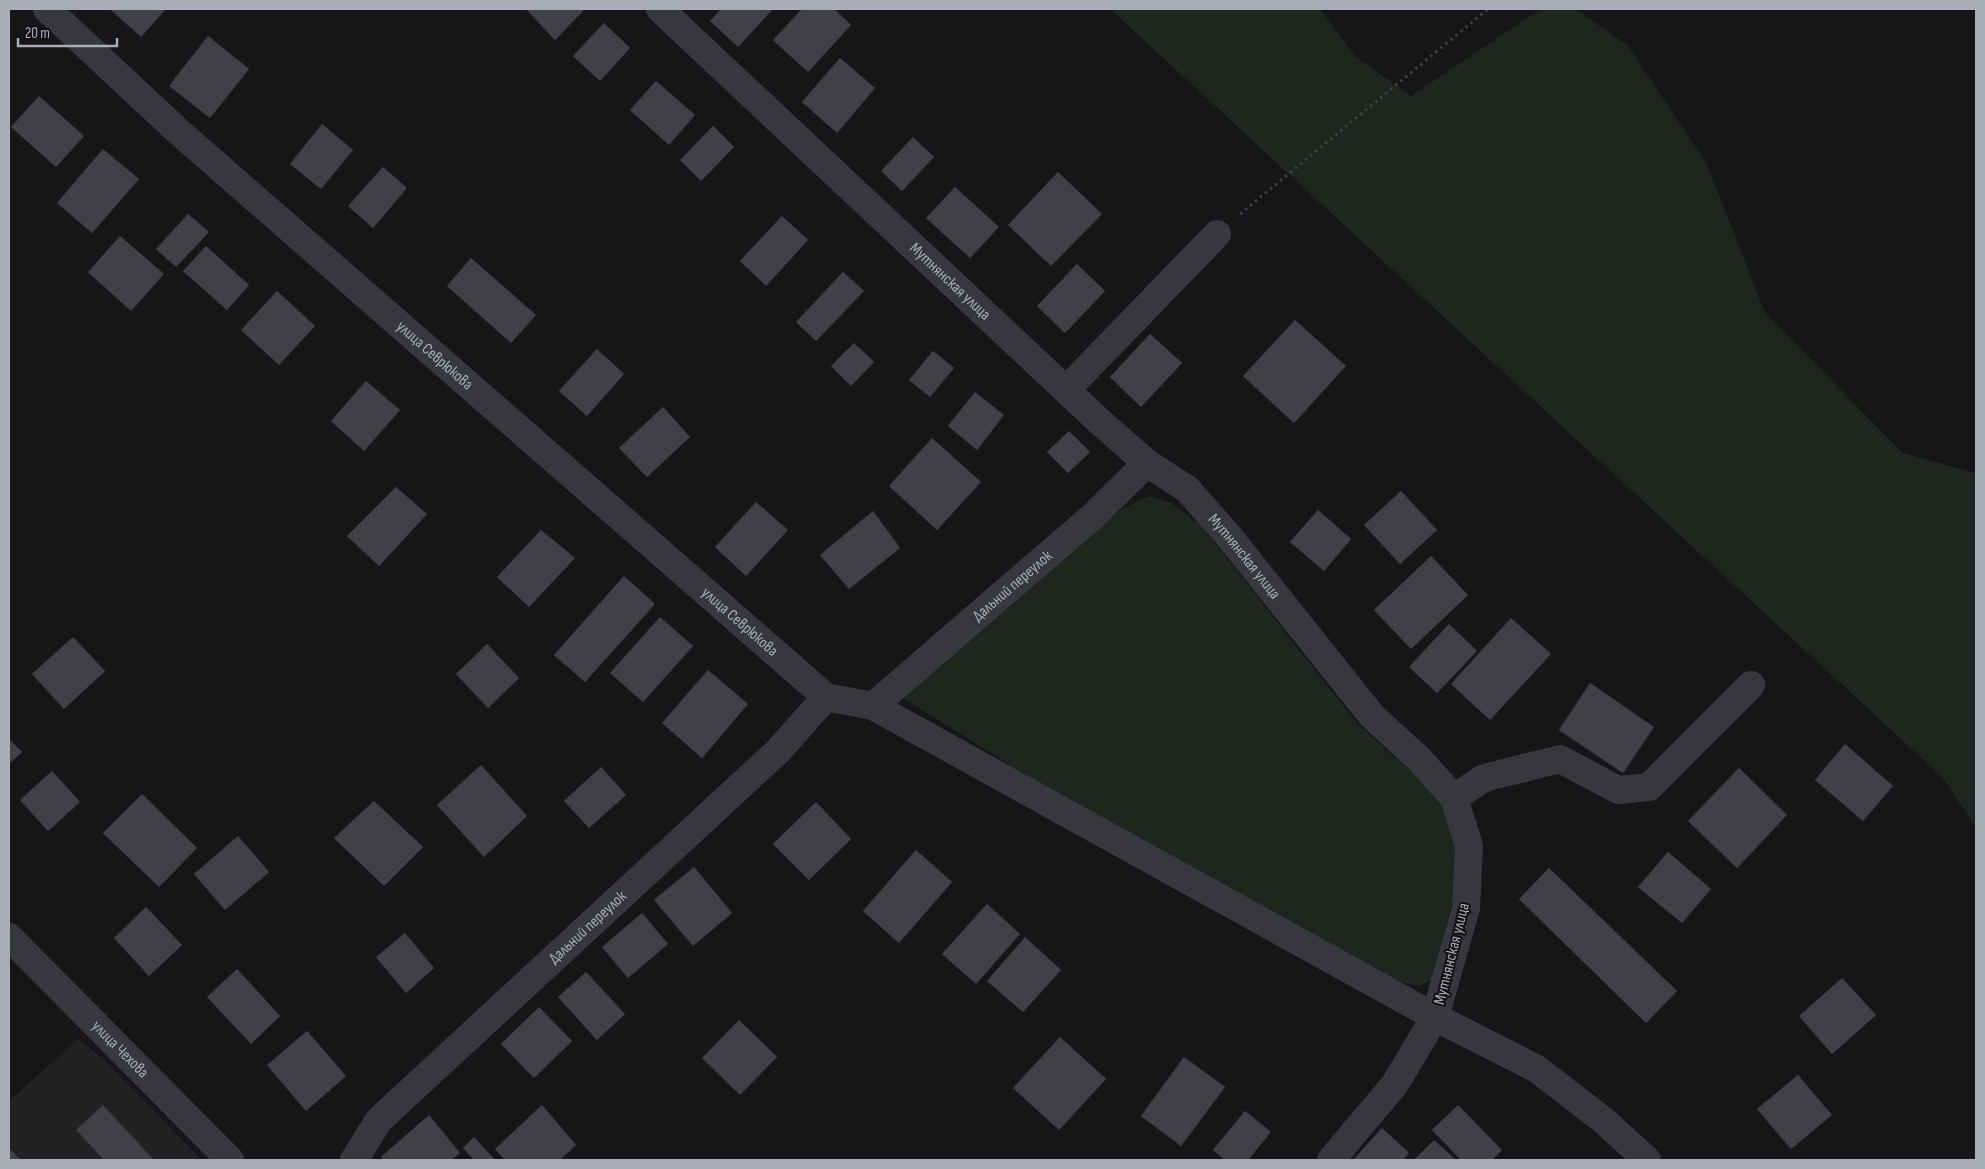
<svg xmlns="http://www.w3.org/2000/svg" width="1985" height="1169" font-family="'Sofia Sans Condensed',sans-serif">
	<rect width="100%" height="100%" fill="#161618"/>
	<polygon fill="#222225" points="78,1039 102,1058 202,1160 9,1160 9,1101"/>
	<g fill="#1e261f">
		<polygon points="1110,9 1320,9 1356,57 1411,96 1541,9 1576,9 1628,46 1707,164 1765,313 1903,453 1976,473 1976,828 1942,777"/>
		<polygon points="1149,496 1171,503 1200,524 1357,723 1393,756 1422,778 1447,804 1456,828 1459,876 1432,979 1420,986 1396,982 1063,798 901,697 1122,509"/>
	</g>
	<g fill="#404145" stroke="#303034">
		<polygon points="110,9 163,9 165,10 141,37"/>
		<polygon points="526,9 581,9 583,11 555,40"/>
		<polygon points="721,9 773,9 738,47 710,21"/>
		<polygon points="802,9 834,9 851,25 808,72 773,40"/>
		<polygon points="604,23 630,48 600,81 573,56"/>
		<polygon points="208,36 249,69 210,118 169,86"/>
		<polygon points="840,58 875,88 837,133 802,102"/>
		<polygon points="656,81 695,115 669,145 630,110"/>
		<polygon points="39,96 84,136 56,167 11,127"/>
		<polygon points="322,124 353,150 321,189 290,164"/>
		<polygon points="713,126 734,147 701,181 680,160"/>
		<polygon points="913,137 934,157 902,191 881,171"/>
		<polygon points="103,149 139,179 92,233 57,203"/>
		<polygon points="383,167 407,188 373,228 348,206"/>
		<polygon points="1058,172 1102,214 1051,266 1008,225"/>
		<polygon points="955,187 999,227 970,258 926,218"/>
		<polygon points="188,214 209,232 176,267 156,249"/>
		<polygon points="782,216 808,240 766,286 740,261"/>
		<polygon points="120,236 164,274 131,311 88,272"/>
		<polygon points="206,246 249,285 227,310 183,271"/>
		<polygon points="471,258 536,315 511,343 447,286"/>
		<polygon points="1077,264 1105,291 1065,333 1037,306"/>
		<polygon points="843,272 864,291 816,341 796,322"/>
		<polygon points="277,291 315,326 279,365 241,330"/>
		<polygon points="1295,320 1346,366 1294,423 1243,376"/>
		<polygon points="1150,334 1182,363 1141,407 1110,377"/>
		<polygon points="854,343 874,362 851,386 831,366"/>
		<polygon points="597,349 624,374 587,416 559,391"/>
		<polygon points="933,351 954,368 930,397 909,380"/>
		<polygon points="366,381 400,410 364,451 331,421"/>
		<polygon points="975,392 1004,415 977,450 948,426"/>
		<polygon points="663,407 690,437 647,477 619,448"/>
		<polygon points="1069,431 1090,452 1068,473 1047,452"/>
		<polygon points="932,438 981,482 937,530 889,486"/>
		<polygon points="396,487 427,514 379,566 347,536"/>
		<polygon points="1401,491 1437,530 1400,564 1364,525"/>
		<polygon points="756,502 788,530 746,576 715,547"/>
		<polygon points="1318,510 1351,539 1324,571 1290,542"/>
		<polygon points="873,511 900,548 849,589 820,555"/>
		<polygon points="541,530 575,558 529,607 497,577"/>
		<polygon points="1431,556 1468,595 1411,649 1374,610"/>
		<polygon points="624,576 655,604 585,682 554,655"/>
		<polygon points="660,617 693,646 643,702 610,673"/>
		<polygon points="1511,618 1551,654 1490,720 1451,684"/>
		<polygon points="1449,624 1477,651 1437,693 1409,667"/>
		<polygon points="73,637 105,671 64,709 32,674"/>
		<polygon points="487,644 519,678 488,708 456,674"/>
		<polygon points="708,670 748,704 702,758 662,723"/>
		<polygon points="1590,683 1654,727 1623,773 1559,730"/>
		<polygon points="9,739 22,752 9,764"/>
		<polygon points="1845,744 1893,786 1863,821 1815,780"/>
		<polygon points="481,765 527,816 484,857 437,805"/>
		<polygon points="601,767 626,795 589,828 564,801"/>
		<polygon points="1739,768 1787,815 1737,868 1688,821"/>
		<polygon points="52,771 80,802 48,831 20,800"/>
		<polygon points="142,794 197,848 159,887 103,833"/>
		<polygon points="374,801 423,847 384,886 334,838"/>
		<polygon points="816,802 851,839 809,880 773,844"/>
		<polygon points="238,836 269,872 225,910 194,874"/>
		<polygon points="916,850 952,882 899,943 863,911"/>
		<polygon points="1668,852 1711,889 1682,923 1638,887"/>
		<polygon points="694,867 732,913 693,946 654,900"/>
		<polygon points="1549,868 1677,991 1646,1023 1519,899"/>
		<polygon points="987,904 1020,934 976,984 942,954"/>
		<polygon points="146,907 182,945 149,976 114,938"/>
		<polygon points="642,913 668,944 628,978 602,947"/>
		<polygon points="405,933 434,968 406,993 376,957"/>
		<polygon points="1025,937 1061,970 1023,1012 987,981"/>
		<polygon points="237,969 280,1016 251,1044 207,997"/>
		<polygon points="586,972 625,1014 597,1040 558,997"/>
		<polygon points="1842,978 1876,1015 1832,1054 1799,1016"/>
		<polygon points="539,1007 572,1041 534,1078 501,1044"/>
		<polygon points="739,1020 777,1057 740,1095 702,1058"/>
		<polygon points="307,1031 346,1076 306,1111 267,1065"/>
		<polygon points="1060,1037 1106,1079 1059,1130 1013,1088"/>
		<polygon points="1184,1057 1225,1087 1181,1146 1141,1116"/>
		<polygon points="1798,1075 1832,1115 1791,1149 1757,1109"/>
		<polygon points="103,1105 154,1160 104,1160 76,1130"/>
		<polygon points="542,1105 576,1145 560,1160 505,1160 495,1149"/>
		<polygon points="1458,1105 1502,1150 1492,1160 1461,1160 1432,1130"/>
		<polygon points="1245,1111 1271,1132 1248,1160 1225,1160 1213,1150"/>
		<polygon points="429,1115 460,1153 451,1160 384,1160 381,1157"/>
		<polygon points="1382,1128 1409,1153 1403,1160 1353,1160"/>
		<polygon points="474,1137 495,1160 474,1160 463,1148"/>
		<polygon points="1434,1140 1456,1160 1414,1160"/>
		<polygon points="9,1148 21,1160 9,1160"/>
	</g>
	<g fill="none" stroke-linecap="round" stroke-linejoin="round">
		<polyline stroke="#3d3f44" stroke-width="3" stroke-dasharray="2.5 4" stroke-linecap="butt" points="1240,214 1488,9"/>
		<g stroke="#37383d" stroke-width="28">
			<path id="s1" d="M47,9l132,123 647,565"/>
			<path id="s2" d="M660,9l439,412 48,42 40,26 40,45 145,182 48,44 34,38 15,48 -3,62 -31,109 102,52 66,51 44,40"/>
			<polyline points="1067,389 1217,234"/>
			<polyline points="826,697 873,706 1435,1017 1395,1084 1331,1160"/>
			<path id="s3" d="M873,706l219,-189 55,-54"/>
			<polyline points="1454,798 1484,778 1560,759 1618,790 1649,787 1751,685"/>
			<path id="s4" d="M9,937l221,223"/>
			<path id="s5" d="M354,1160l25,-40 399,-369 48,-54"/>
		</g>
	</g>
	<g text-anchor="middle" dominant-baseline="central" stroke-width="4" stroke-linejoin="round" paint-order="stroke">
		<g font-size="16" fill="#a8adb8" stroke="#111113">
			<text stroke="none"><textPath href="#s2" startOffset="398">Мутнянская улица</textPath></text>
			<text stroke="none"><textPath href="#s1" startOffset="520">улица Севрюкова</textPath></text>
			<text stroke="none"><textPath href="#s2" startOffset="802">Мутнянская улица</textPath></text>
			<text stroke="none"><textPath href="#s3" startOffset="184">Дальний переулок</textPath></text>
			<text stroke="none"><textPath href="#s1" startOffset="925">улица Севрюкова</textPath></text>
			<text stroke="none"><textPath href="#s5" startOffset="331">Дальний переулок</textPath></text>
			<text transform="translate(1452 954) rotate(-76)">Мутнянская улица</text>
			<text stroke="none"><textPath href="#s4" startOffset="158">улица Чехова</textPath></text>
		</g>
	</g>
	<rect width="1985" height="1169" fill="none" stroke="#a8adb8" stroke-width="20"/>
	<path d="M18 38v8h99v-8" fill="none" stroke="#a8adb8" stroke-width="2.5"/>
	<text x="25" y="38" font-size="15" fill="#a8adb8" stroke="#111113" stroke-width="4" paint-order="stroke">20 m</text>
</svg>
